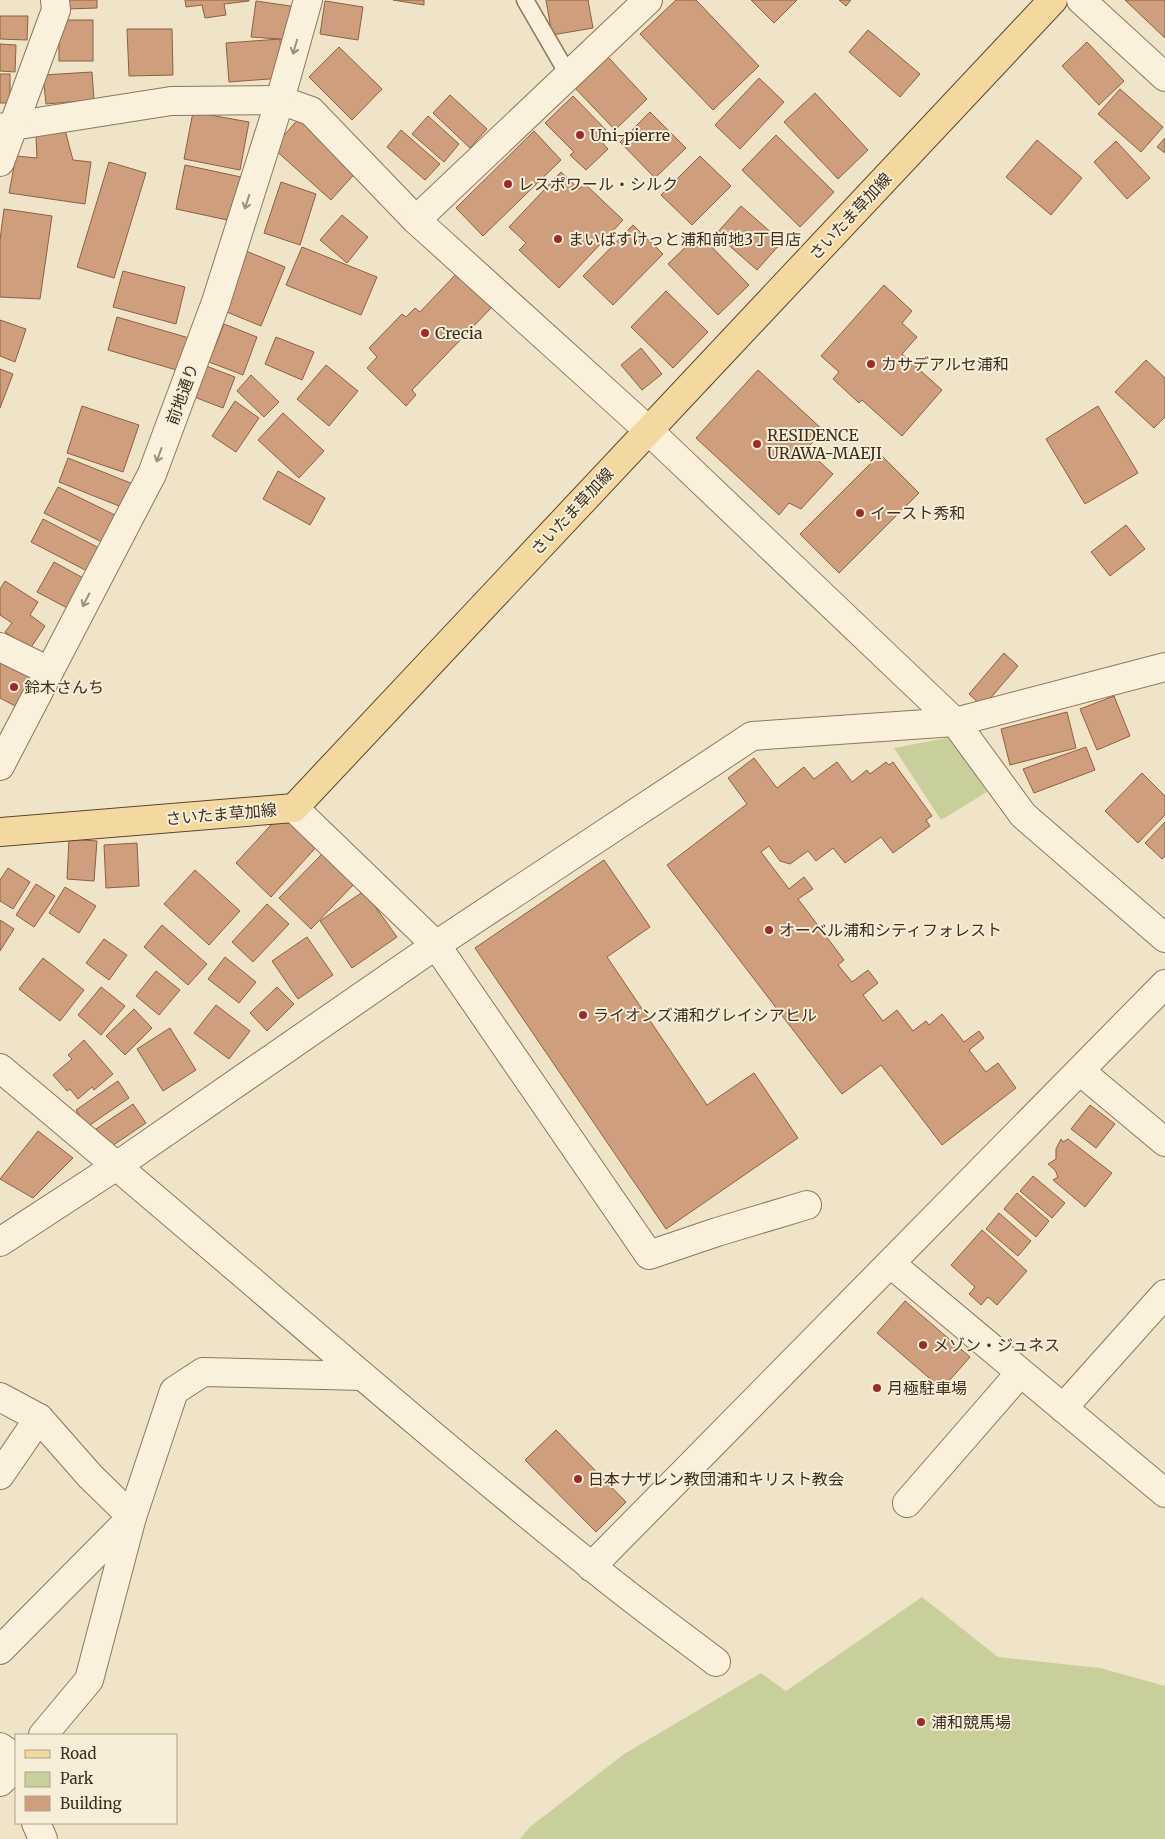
<svg xmlns="http://www.w3.org/2000/svg" width="1165" height="1839" font-family="Merriweather,'Noto Sans JP',serif">
	<rect width="100%" height="100%" fill="#f0e4c8"/>
	<g fill="#c9cf9b">
		<polygon points="952,737 987,792 941,820 894,748"/>
		<polygon points="922,1597 998,1657 1100,1668 1165,1686 1165,1839 520,1839 530,1827 624,1754 761,1673 786,1691"/>
	</g>
	<g fill="#cf9f7d" stroke="#8d5f41">
		<polygon points="66,0 97,0 97,8 66,9"/>
		<polygon points="185,0 249,0 249,1 224,4 226,15 205,18 202,5 186,7"/>
		<polygon points="393,0 424,0 424,5"/>
		<polygon points="546,0 588,0 593,28 552,35"/>
		<polygon points="676,0 696,0 759,66 713,110 640,34"/>
		<polygon points="751,0 797,0 774,23"/>
		<polygon points="839,0 851,0 846,6"/>
		<polygon points="1125,0 1165,0 1165,38"/>
		<polygon points="256,1 297,7 291,43 280,39 251,37"/>
		<polygon points="325,1 363,7 358,40 320,34"/>
		<polygon points="0,16 28,16 27,40 0,39"/>
		<rect x="59" y="20" width="34" height="41"/>
		<polygon points="127,29 172,29 173,75 129,76"/>
		<polygon points="868,30 920,74 900,97 849,52"/>
		<polygon points="280,39 282,78 229,82 226,43"/>
		<polygon points="1087,42 1124,81 1099,105 1062,66"/>
		<polygon points="0,44 16,45 15,72 0,71"/>
		<polygon points="339,47 382,89 352,120 309,77"/>
		<polygon points="608,57 647,99 615,130 575,88"/>
		<polygon points="92,72 94,100 46,104 43,75"/>
		<rect x="0" y="74" width="10" height="29"/>
		<polygon points="759,78 784,102 740,149 715,125"/>
		<polygon points="1120,89 1163,127 1141,152 1098,114"/>
		<polygon points="815,93 868,150 838,179 784,122"/>
		<polygon points="450,95 487,129 470,148 433,113"/>
		<polygon points="573,96 607,131 599,139 608,149 586,170 570,155 574,152 545,123"/>
		<polygon points="193,112 249,122 240,170 184,159"/>
		<polygon points="650,112 686,148 655,178 620,142"/>
		<polygon points="428,116 459,144 444,162 412,134"/>
		<polygon points="300,117 359,169 331,200 273,148"/>
		<polygon points="65,130 73,160 91,162 85,204 9,193 16,156 37,158 36,136"/>
		<polygon points="401,130 440,164 425,180 387,147"/>
		<polygon points="534,131 561,160 483,236 456,208"/>
		<polygon points="776,135 834,192 800,227 742,170"/>
		<polygon points="1165,138 1165,153 1157,147"/>
		<polygon points="1037,140 1082,178 1051,215 1006,177"/>
		<polygon points="1116,141 1150,178 1127,199 1094,162"/>
		<polygon points="700,156 731,186 692,225 661,195"/>
		<polygon points="109,162 146,173 114,278 77,267"/>
		<polygon points="185,165 241,177 232,221 176,209"/>
		<polygon points="561,172 579,189 585,184 623,220 559,288 519,250 526,243 509,227"/>
		<polygon points="281,182 316,194 300,245 264,233"/>
		<polygon points="741,206 782,242 757,270 716,234"/>
		<polygon points="4,209 52,216 40,299 0,297 0,240"/>
		<polygon points="342,215 368,237 347,263 320,240"/>
		<polygon points="633,225 663,254 613,305 583,276"/>
		<polygon points="699,234 749,285 718,315 668,264"/>
		<polygon points="302,247 377,277 361,315 286,285"/>
		<polygon points="246,251 285,267 261,326 222,310"/>
		<polygon points="123,271 185,287 176,324 113,307"/>
		<polygon points="459,271 494,305 412,390 416,395 406,406 367,368 377,357 369,348 402,314 406,317 415,308 420,312"/>
		<polygon points="884,285 912,311 902,323 917,337 902,354 942,390 902,436 862,400 859,403 833,379 839,372 821,356"/>
		<polygon points="666,291 708,332 673,368 631,327"/>
		<polygon points="117,317 189,338 180,371 108,350"/>
		<polygon points="0,320 26,329 15,362 0,356"/>
		<polygon points="224,324 257,337 243,375 209,362"/>
		<polygon points="276,337 314,352 302,380 265,364"/>
		<polygon points="641,348 662,374 642,390 621,365"/>
		<polygon points="1146,360 1165,378 1165,417 1154,428 1115,392"/>
		<polygon points="201,364 235,377 223,408 189,395"/>
		<polygon points="326,365 358,391 329,426 297,399"/>
		<polygon points="0,369 13,374 0,408"/>
		<polygon points="758,370 824,431 806,449 833,474 801,509 789,503 779,515 696,438"/>
		<polygon points="251,375 279,402 264,417 237,391"/>
		<polygon points="235,401 259,418 236,452 212,436"/>
		<polygon points="82,406 139,425 123,472 67,453"/>
		<polygon points="1098,406 1138,473 1085,504 1046,439"/>
		<polygon points="283,413 324,451 299,478 258,440"/>
		<polygon points="880,454 919,493 839,573 800,534"/>
		<polygon points="68,458 133,484 124,508 59,482"/>
		<polygon points="278,471 325,498 310,525 263,499"/>
		<polygon points="58,487 119,517 106,544 44,513"/>
		<polygon points="43,519 101,549 89,572 31,542"/>
		<polygon points="1126,525 1145,549 1110,576 1091,552"/>
		<polygon points="54,562 85,579 69,609 37,592"/>
		<polygon points="5,581 38,602 30,615 45,626 30,649 5,632 12,623 0,615 0,589"/>
		<polygon points="1004,653 1018,666 983,707 969,694"/>
		<polygon points="0,658 33,676 17,707 0,698"/>
		<polygon points="1114,696 1130,736 1097,750 1080,709"/>
		<polygon points="1067,712 1076,748 1010,765 1001,729"/>
		<polygon points="1086,747 1095,770 1034,793 1023,769"/>
		<polygon points="754,758 777,788 804,767 814,779 837,762 852,782 867,770 870,774 886,762 889,765 893,762 932,816 926,820 930,826 893,853 881,837 845,863 833,848 816,861 808,851 790,864 780,861 769,846 761,852 789,889 804,877 813,889 798,899 844,960 838,965 852,982 868,970 878,983 863,995 883,1021 897,1010 913,1031 926,1021 929,1025 942,1014 964,1042 979,1031 984,1038 969,1050 986,1072 998,1063 1016,1088 942,1145 881,1065 842,1094 667,865 747,804 728,778"/>
		<polygon points="1142,773 1165,796 1165,815 1138,843 1105,811"/>
		<polygon points="283,812 318,845 271,897 236,863"/>
		<polygon points="1165,822 1165,856 1162,859 1145,843"/>
		<polygon points="69,839 97,841 94,881 67,879"/>
		<polygon points="137,843 139,886 106,888 104,845"/>
		<polygon points="324,852 355,883 311,929 279,898"/>
		<polygon points="604,860 650,927 607,957 707,1105 754,1073 798,1138 666,1229 475,948"/>
		<polygon points="8,868 30,882 13,909 0,901 0,880"/>
		<polygon points="195,870 240,911 209,945 164,904"/>
		<polygon points="36,884 55,896 34,927 16,915"/>
		<polygon points="65,887 96,906 79,933 49,913"/>
		<polygon points="364,891 397,937 352,968 320,921"/>
		<polygon points="267,904 289,924 253,962 232,942"/>
		<polygon points="0,920 14,929 0,951"/>
		<polygon points="162,925 207,964 188,985 144,947"/>
		<polygon points="307,937 333,975 298,999 272,961"/>
		<polygon points="104,939 127,955 109,980 86,963"/>
		<polygon points="225,957 256,982 239,1003 208,979"/>
		<polygon points="43,958 84,990 60,1021 19,989"/>
		<polygon points="156,971 180,990 159,1015 136,996"/>
		<polygon points="101,987 125,1006 101,1035 78,1015"/>
		<polygon points="277,987 294,1004 267,1031 250,1013"/>
		<polygon points="216,1005 250,1031 229,1059 194,1033"/>
		<polygon points="134,1009 152,1028 125,1055 106,1036"/>
		<polygon points="170,1028 196,1070 163,1091 137,1049"/>
		<polygon points="84,1040 113,1074 94,1090 92,1087 78,1099 70,1089 67,1091 53,1075 72,1059 68,1055"/>
		<polygon points="118,1081 129,1098 87,1127 76,1110"/>
		<polygon points="133,1104 146,1123 109,1148 96,1129"/>
		<polygon points="1090,1105 1115,1124 1096,1148 1071,1129"/>
		<polygon points="38,1131 73,1158 33,1198 0,1179"/>
		<polygon points="1061,1139 1063,1142 1068,1139 1112,1173 1085,1207 1053,1180 1058,1177 1055,1170 1048,1164 1056,1159 1056,1149"/>
		<polygon points="1033,1176 1065,1203 1052,1218 1020,1191"/>
		<polygon points="1017,1193 1049,1221 1036,1237 1004,1209"/>
		<polygon points="999,1213 1031,1241 1018,1256 986,1229"/>
		<polygon points="982,1230 1027,1271 997,1305 988,1297 981,1305 969,1294 975,1287 951,1265"/>
		<polygon points="905,1301 970,1357 942,1389 877,1333"/>
		<polygon points="556,1430 626,1502 596,1532 525,1460"/>
	</g>
	<g fill="none" stroke-linecap="round" stroke-linejoin="round">
		<defs>
			<polyline id="lane" points="525,0 569,76"/>
			<g id="street">
				<polyline points="1081,0 1165,77"/>
				<polyline points="0,128 171,101 280,100 311,111 416,220 648,430 955,722 1023,815 1165,938"/>
				<polyline points="0,162 56,10 55,0"/>
				<polyline points="416,220 648,0"/>
				<polyline points="0,647 49,671"/>
				<polyline points="0,766 152,474 216,302 280,100 308,0"/>
				<polyline points="294,808 436,945 649,1255 717,1232 807,1205"/>
				<path d="M0,1068c198,164 390,336 590,497 41,34 84,65 126,97"/>
				<polyline points="1080,1071 1165,1142"/>
				<polyline points="0,1242 118,1165 436,945 752,736 955,722 1165,667"/>
				<polyline points="891,1264 1165,1493"/>
				<polyline points="0,1397 39,1418 90,1476 132,1517 0,1650"/>
				<polyline points="1063,1408 1165,1294"/>
				<polyline points="0,1475 39,1418"/>
				<polyline points="907,1503 1020,1373"/>
				<polyline points="591,1567 1165,984"/>
				<polyline points="43,1735 89,1680 132,1517 174,1391 203,1372 362,1376"/>
				<polyline points="0,1747 16,1758"/>
				<polyline points="0,1782 16,1767"/>
				<polyline points="36,1823 43,1839"/>
			</g>
			<polyline id="primary" points="0,832 294,808 1053,0"/>
		</defs>
		<use href="#lane" stroke="#8d765c" stroke-width="19"/>
		<use href="#street" stroke="#8d765c" stroke-width="30"/>
		<use href="#primary" stroke="#5b4430" stroke-width="30"/>
		<use href="#lane" stroke="#faf1dc" stroke-width="16"/>
		<use href="#street" stroke="#faf1dc" stroke-width="28"/>
		<use href="#primary" stroke="#f3d9a0" stroke-width="28"/>
	</g>
	<defs><path id="oneway-shaft" d="M-6 0H5M1.5-3L5.5 0L1.5 3" fill="none" stroke-width="1.6" stroke-linecap="round" stroke-linejoin="round" transform="scale(1.25)"/></defs>
	<g stroke="#9c907e">
		<use href="#oneway-shaft" transform="translate(295 47) rotate(106)"/>
		<use href="#oneway-shaft" transform="translate(247 202) rotate(108)"/>
		<use href="#oneway-shaft" transform="translate(159 455) rotate(110)"/>
		<use href="#oneway-shaft" transform="translate(86 600) rotate(117)"/>
	</g>
	<g fill="#9e2a2b" stroke="#f7eed8" stroke-width="2">
		<circle cx="580" cy="135" r="5"/>
		<circle cx="508" cy="184" r="5"/>
		<circle cx="558" cy="239" r="5"/>
		<circle cx="425" cy="333" r="5"/>
		<circle cx="871" cy="364" r="5"/>
		<circle cx="757" cy="444" r="5"/>
		<circle cx="860" cy="513" r="5"/>
		<circle cx="14" cy="687" r="5"/>
		<circle cx="769" cy="930" r="5"/>
		<circle cx="583" cy="1015" r="5"/>
		<circle cx="923" cy="1345" r="5"/>
		<circle cx="877" cy="1388" r="5"/>
		<circle cx="578" cy="1479" r="5"/>
		<circle cx="921" cy="1722" r="5"/>
	</g>
	<g text-anchor="middle" dominant-baseline="central" stroke-width="4" stroke-linejoin="round" paint-order="stroke">
		<g font-size="16" fill="#3d2e20" stroke="#f7eed8" text-anchor="start">
			<text x="590" y="135">Uni-pierre</text>
			<text x="518" y="184">レスポワール・シルク</text>
			<text x="568" y="239">まいばすけっと浦和前地3丁目店</text>
			<text x="435" y="333">Crecia</text>
			<text x="881" y="364">カサデアルセ浦和</text>
			<text x="767" y="435">RESIDENCE<tspan x="767" dy="18">URAWA-MAEJI</tspan></text>
			<text x="870" y="513">イースト秀和</text>
			<text x="24" y="687">鈴木さんち</text>
			<text x="779" y="930">オーベル浦和シティフォレスト</text>
			<text x="593" y="1015">ライオンズ浦和グレイシアヒル</text>
			<text x="933" y="1345">メゾン・ジュネス</text>
			<text x="887" y="1388">月極駐車場</text>
			<text x="588" y="1479">日本ナザレン教団浦和キリスト教会</text>
			<text x="931" y="1722">浦和競馬場</text>
		</g>
		<g font-size="16" fill="#3d2e20" stroke="#f7eed8">
			<text transform="translate(850 216) rotate(-47)">さいたま草加線</text>
			<text transform="translate(182 394) rotate(-70)">前地通り</text>
			<text transform="translate(572 511) rotate(-47)">さいたま草加線</text>
			<text transform="translate(221 814) rotate(-5)">さいたま草加線</text>
		</g>
	</g>
	<rect x="15" y="1734" width="162" height="90" fill="#f7eed8" stroke="#ada18e"/>
	<rect x="25" y="1750" width="25" height="8" fill="#f3d9a0" stroke="#ada18e"/>
	<text x="60" y="1759" font-size="15" fill="#3d2e20">Road</text>
	<rect x="25" y="1772" width="25" height="15" fill="#c9cf9b" stroke="#ada18e"/>
	<text x="60" y="1784" font-size="15" fill="#3d2e20">Park</text>
	<rect x="25" y="1796" width="25" height="15" fill="#cf9f7d" stroke="#ada18e"/>
	<text x="60" y="1809" font-size="15" fill="#3d2e20">Building</text>
</svg>
